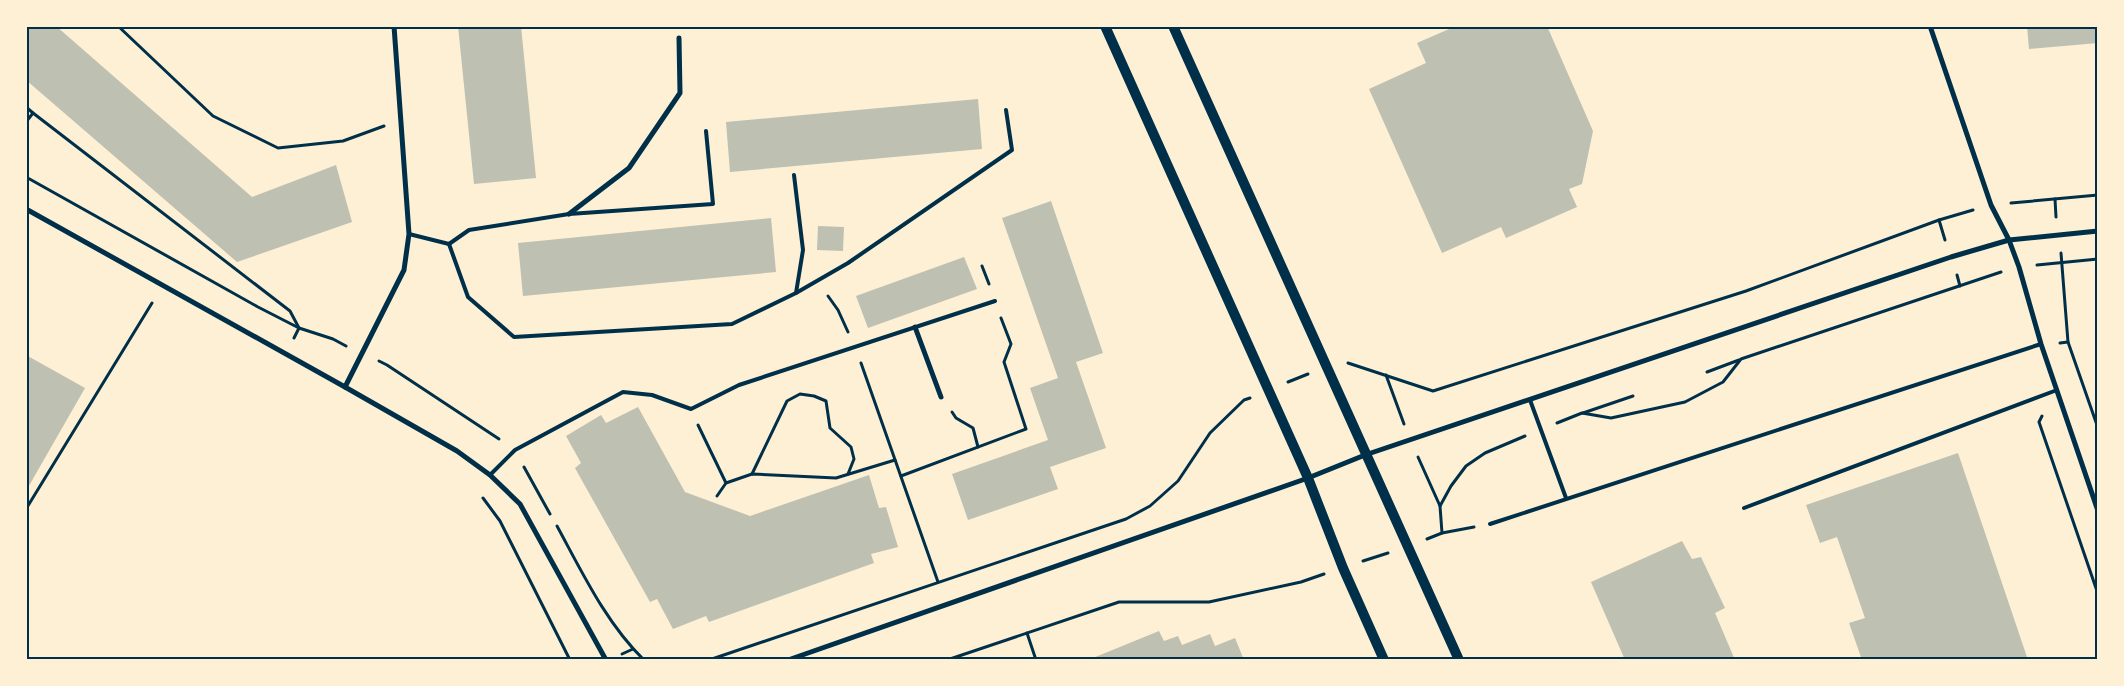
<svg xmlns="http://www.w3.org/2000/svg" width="2124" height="686" font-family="'Asap Condensed',sans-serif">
	<rect width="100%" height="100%" fill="#fdf0d5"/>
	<g fill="#bec0b2">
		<polygon points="26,26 56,26 252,197 336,165 352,222 237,262 26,80"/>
		<polygon points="458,26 521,26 536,178 474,184"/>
		<polygon points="1456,26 1547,26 1593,131 1582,184 1569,189 1577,207 1506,238 1501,227 1442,253 1369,89 1426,63 1417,43"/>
		<polygon points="2027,26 2098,26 2098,43 2029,49"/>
		<polygon points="978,99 982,149 730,172 726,122"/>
		<polygon points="1051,201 1103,353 1076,362 1106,448 1050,467 1058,489 968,520 952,474 1048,440 1030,388 1058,378 1002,218"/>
		<polygon points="771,218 776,272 523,296 518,243"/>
		<polygon points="818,226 844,227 843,251 817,250"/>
		<polygon points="964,257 977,289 868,328 856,296"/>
		<polygon points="26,355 85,388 26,491"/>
		<polygon points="638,407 685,492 750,516 869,475 879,508 886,507 898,547 871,554 874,563 709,622 706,616 673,629 657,599 650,602 575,468 581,463 566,436 601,415 606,423"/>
		<polygon points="1958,453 2028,660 1862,660 1849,623 1865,618 1837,537 1820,543 1806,505"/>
		<polygon points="1682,541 1692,559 1701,557 1725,608 1715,613 1735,660 1625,660 1591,582"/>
		<polygon points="1159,631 1164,641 1178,636 1182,645 1210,634 1215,646 1235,638 1244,660 1088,660"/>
	</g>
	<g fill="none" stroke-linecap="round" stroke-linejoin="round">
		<g stroke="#003049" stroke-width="3">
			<polyline points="118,26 213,116 278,148 343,141 384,126"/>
			<polyline points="26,107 33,113 26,122"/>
			<polyline points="33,113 290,311 299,328 294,338"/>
			<polyline points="26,177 258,307 299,328 333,339 346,346"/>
			<polyline points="2055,199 2056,217"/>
			<polyline points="2011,203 2098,195"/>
			<polyline points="1939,220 1945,240"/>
			<polyline points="2061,253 2068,342"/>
			<polyline points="2037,265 2098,259"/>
			<polyline points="982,266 989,284"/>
			<polyline points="1957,275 1960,286"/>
			<polyline points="828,296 838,310 848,332"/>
			<polyline points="2060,343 2068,342 2098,428"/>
			<polyline points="379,361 387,365 499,439"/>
			<polyline points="861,363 938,582"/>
			<polyline points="1348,363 1433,391 1746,291 1939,220 1973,210"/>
			<polyline points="1707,372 1739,360"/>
			<polyline points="1386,375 1404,424"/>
			<polyline points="1288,382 1308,374"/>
			<polyline points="952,412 956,418 973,428 978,447"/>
			<polyline points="1583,413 1633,396"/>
			<polyline points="2042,416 2039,422 2098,594"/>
			<polyline points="1557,423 1582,413 1611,418 1685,402 1723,382 1741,359 2001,272"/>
			<polyline points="698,425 726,483"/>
			<polyline points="1418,457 1440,506"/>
			<polyline points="524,467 550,514"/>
			<polyline points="752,474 787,401 800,394 814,396 826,401 830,428 851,447 854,459 848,474"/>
			<polyline points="901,476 1026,429 1004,362 1011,344 1001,318"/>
			<polyline points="717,496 726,483 752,474 836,478 895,460"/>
			<polyline points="483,498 500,521 570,660"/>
			<polyline points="26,509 152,303"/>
			<path d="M557,526c25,46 49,97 87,134"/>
			<polyline points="1442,533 1474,527"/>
			<polyline points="1427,539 1442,533 1440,506 1451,486 1466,466 1485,453 1525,436"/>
			<polyline points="1363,561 1388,553"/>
			<polyline points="1027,633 1036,660"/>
			<polyline points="622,654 633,649"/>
			<polyline points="709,660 1126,519 1150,506 1178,481 1210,433 1244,400 1250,398"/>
			<polyline points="947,660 1119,602 1209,602 1301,582 1324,574"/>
		</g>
		<g stroke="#003049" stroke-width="4">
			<polyline points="409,234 449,244 469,230 569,214 713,204 706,131"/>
			<polyline points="449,244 468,297 514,337 732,324 796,293 803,250 794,175"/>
			<polyline points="796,293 848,263 1012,150 1006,110"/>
			<polyline points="1530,400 1566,498"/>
			<polyline points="490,475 515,450 623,392 652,395 691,409 739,385 995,301"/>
			<polyline points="1744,508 2057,390"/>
			<polyline points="1490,524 2041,344"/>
		</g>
		<g stroke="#003049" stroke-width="5">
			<polyline points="1930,26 1991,205 2009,240 2019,267 2041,344 2098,511"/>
			<polyline points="26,209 345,387 457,451 490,475 520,504 606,660"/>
			<polyline points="569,214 629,168 680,93 679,38"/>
			<polyline points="915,327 941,397"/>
			<polyline points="345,387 404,270 409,234 394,26"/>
			<polyline points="788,660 1308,478 1365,455 1951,257 2009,240 2098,231"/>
		</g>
		<g stroke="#003049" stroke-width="10">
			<polyline points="1105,26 1308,478 1343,568 1384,660"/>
			<polyline points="1173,26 1459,660"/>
		</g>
	</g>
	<rect width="2124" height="686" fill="none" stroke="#fdf0d5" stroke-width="55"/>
	<rect x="28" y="28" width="2068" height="630" fill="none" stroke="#003049" stroke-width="2"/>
</svg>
